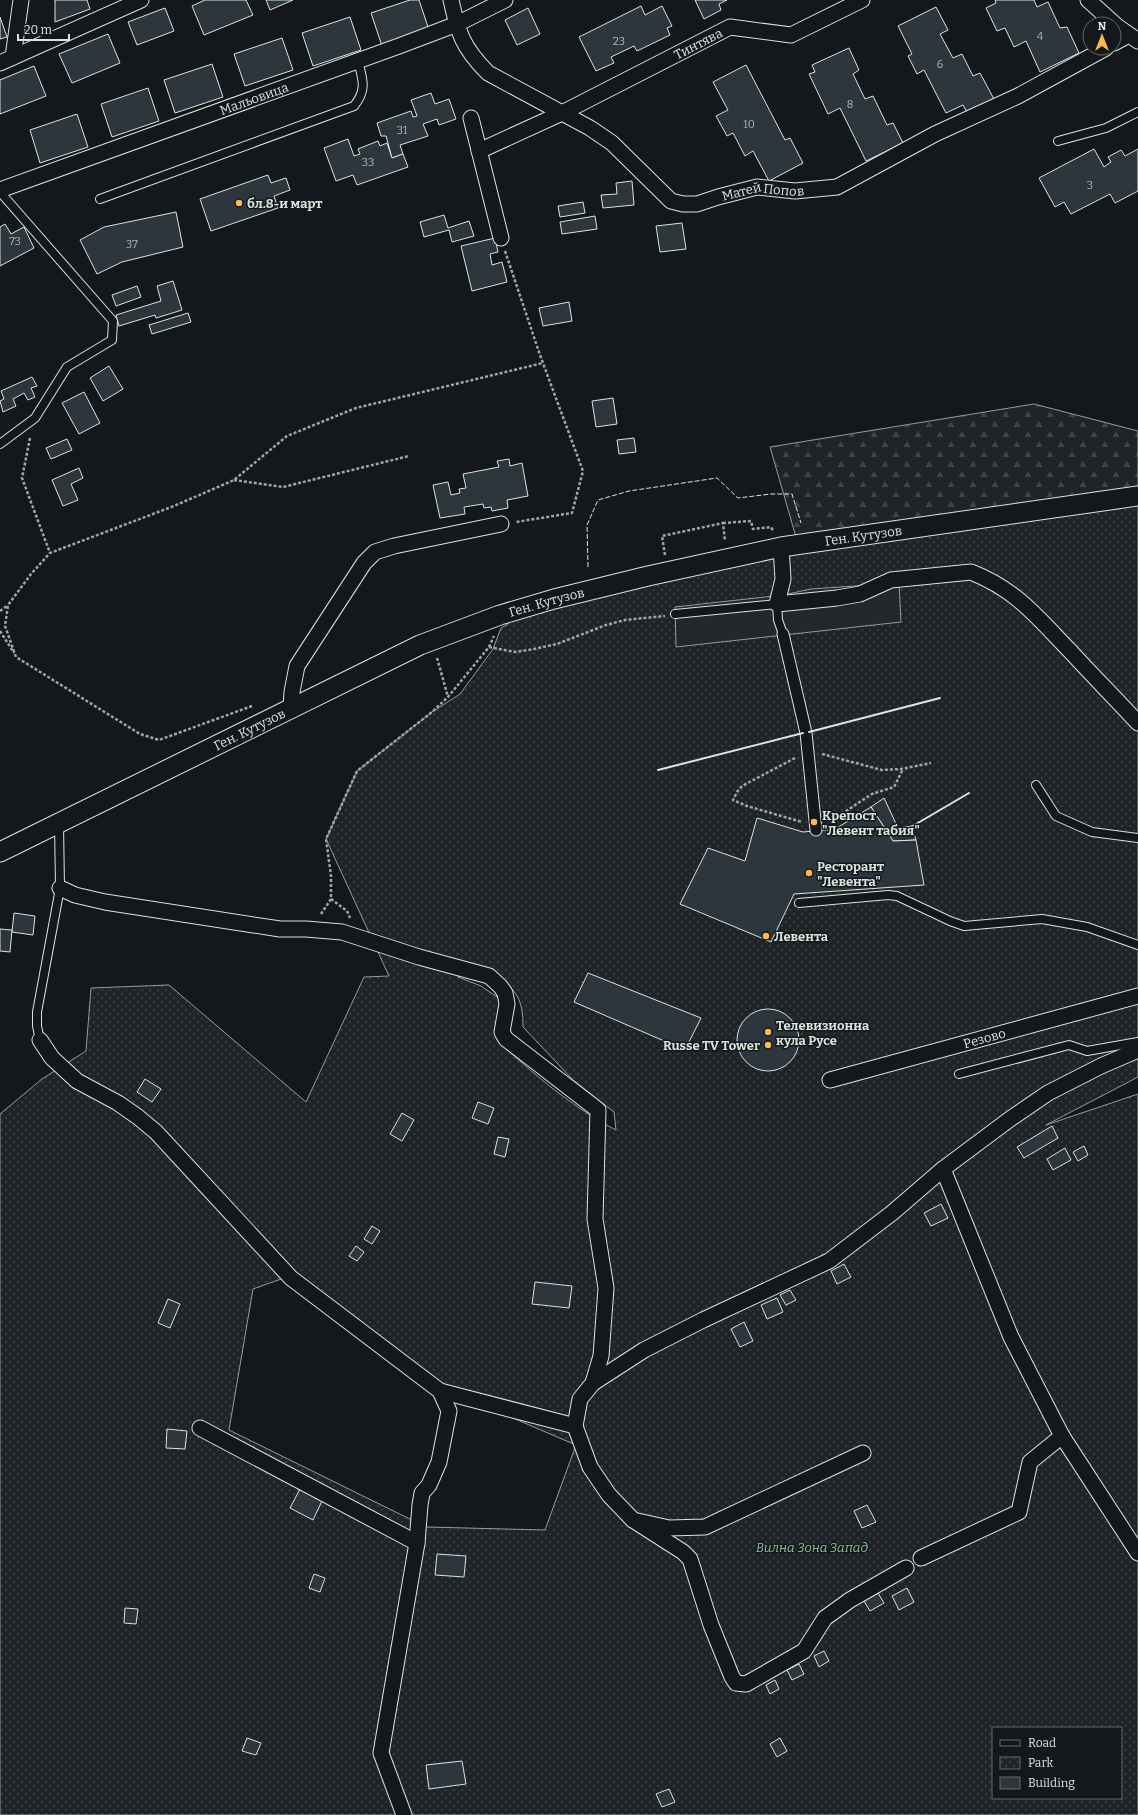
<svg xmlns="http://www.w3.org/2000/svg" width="1138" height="1815" font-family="Bitter,serif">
	<defs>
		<pattern id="forest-firs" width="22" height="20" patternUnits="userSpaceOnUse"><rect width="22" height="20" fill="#202428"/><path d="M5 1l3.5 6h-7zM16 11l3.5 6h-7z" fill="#404447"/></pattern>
		<pattern id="park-dots" width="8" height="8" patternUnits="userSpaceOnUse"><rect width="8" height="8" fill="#202428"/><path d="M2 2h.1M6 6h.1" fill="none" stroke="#404447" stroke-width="1.8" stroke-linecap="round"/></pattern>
	</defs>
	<rect width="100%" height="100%" fill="#14181c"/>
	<polygon fill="url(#forest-firs)" stroke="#939e99" points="1034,404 1138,431 1138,1001 811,589 770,447"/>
	<path fill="url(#park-dots)" stroke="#939e99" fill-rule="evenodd" d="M1138,496v581l-92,48 92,-31v721h-1138v-701l42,-35 44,-28 5,-63 78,-3 137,117 58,-125 25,-1 -63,-137 31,-68 75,-59 28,-18 33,-45 8,-21 7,-4 12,-15 128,-33zM460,969c38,11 64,11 63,58l50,53 41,32 2,18c-41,-21 -83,-56 -117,-88l1,-43 -19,-13 -23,-9zM284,1278l135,100 157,67 -31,85 -119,-3 -197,-97 24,-141zM993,1728h128v70h-128z"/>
	<polygon fill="#24282b" stroke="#939e99" points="899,583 901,622 676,647 675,607 783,595 811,589"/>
	<g fill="#2c363c" stroke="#d8e6dc">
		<polygon points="55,0 87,0 90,9 55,22"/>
		<polygon points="205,0 246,0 253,15 204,35 192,6"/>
		<polygon points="266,0 293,0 270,10"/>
		<polygon points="410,0 419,0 429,30 382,46 371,13"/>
		<polygon points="695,0 727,0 719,4 721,10 704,19"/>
		<polygon points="995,0 1034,0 1037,7 1048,2 1060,28 1067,27 1079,53 1040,72 1026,41 1014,47 1005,28 997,31 986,8 996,3"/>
		<polygon points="641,6 645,15 662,6 672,26 667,28 670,35 637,51 634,46 611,57 614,63 596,71 579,37"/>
		<polygon points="936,7 948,30 940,34 953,58 962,54 973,76 980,73 995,101 968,114 963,105 946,113 924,70 917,74 908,56 912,54 898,26"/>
		<polygon points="165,8 174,31 137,45 128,22"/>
		<polygon points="528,8 540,34 517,45 505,20"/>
		<polygon points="0,17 7,37 0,39"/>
		<polygon points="350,17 361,50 313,66 302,33"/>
		<polygon points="108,34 120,63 72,83 59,54"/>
		<polygon points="282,38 293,70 245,86 234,54"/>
		<polygon points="849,48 859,70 853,74 865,99 873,96 887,125 893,123 903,143 866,161 840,108 828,114 809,74 815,72 812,65"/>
		<polygon points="212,64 223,97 175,113 164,80"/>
		<polygon points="746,65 785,140 790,138 803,163 769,181 753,151 745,156 733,133 727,136 716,116 728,110 713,82"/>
		<polygon points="34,66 46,96 0,114 0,80"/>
		<polygon points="148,88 159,121 112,137 101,104"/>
		<polygon points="431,93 435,104 449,99 456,119 439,125 437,119 423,124 428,136 400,145 403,154 392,158 386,136 381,136 377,123 411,111 413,117 417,116 411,100"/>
		<polygon points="77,114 88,147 40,163 30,130"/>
		<polygon points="348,139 354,156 360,154 358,149 378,141 380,146 387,143 392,158 403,154 408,167 357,185 353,175 336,181 324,148"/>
		<polygon points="1094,149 1104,167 1111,162 1108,157 1121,150 1125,156 1138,149 1138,191 1115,203 1110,194 1071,214 1064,202 1055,207 1039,178"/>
		<polygon points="268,175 271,183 286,178 290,190 274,196 278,208 211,231 200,199"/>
		<polygon points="632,181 634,205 603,208 601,195 617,194 616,183"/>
		<polygon points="583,202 585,213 560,217 558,206"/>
		<polygon points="176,212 183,247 122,262 97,274 80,240 104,227"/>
		<polygon points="444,215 448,228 469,221 474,236 452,242 449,230 424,237 420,222"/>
		<polygon points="595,216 597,229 562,234 560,222"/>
		<polygon points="682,223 686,249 660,252 656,226"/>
		<polygon points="5,224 11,234 24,227 34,248 0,266 0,227"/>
		<polygon points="495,238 498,252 490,254 492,265 502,262 507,282 472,291 461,246"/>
		<polygon points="173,281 182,310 156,318 155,315 119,326 116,315 161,301 157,286"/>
		<polygon points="137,286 141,297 116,306 112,295"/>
		<polygon points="569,302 572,321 543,326 539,308"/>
		<polygon points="188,313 191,322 152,334 149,325"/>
		<polygon points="109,366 123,389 103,401 90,378"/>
		<polygon points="32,377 37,386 31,388 35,397 28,400 24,393 13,399 16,406 3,412 0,401 4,399 1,391"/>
		<polygon points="84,392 100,423 79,434 62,403"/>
		<polygon points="613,398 617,424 596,427 592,401"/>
		<polygon points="634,438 636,452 619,454 617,440"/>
		<polygon points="67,439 72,450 51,459 46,448"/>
		<polygon points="509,459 510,466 522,463 528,496 507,500 508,508 492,511 491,507 484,508 483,504 464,507 465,514 440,518 433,485 448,482 451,495 460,493 459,489 466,488 463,474 499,467 497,461"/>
		<polygon points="79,468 83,478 71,484 78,500 63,506 52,480"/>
		<polygon points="884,798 898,828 912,826 916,840 893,841 871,807"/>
		<polygon points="871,807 893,841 916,840 924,885 794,894 771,942 680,904 708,848 745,861 757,818 803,832 835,829"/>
		<polygon points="14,913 35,916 33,935 12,932"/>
		<polygon points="0,929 12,930 10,952 0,951"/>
		<polygon points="588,973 701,1018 685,1050 574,1002"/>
		<circle cx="768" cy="1040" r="31"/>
		<polygon points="145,1079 161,1089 152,1102 137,1092"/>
		<polygon points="478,1102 494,1108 488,1124 472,1118"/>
		<polygon points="402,1113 414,1120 402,1141 390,1134"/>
		<polygon points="1052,1126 1058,1138 1024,1158 1017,1147"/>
		<polygon points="498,1137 509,1139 505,1157 494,1154"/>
		<polygon points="1084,1146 1088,1155 1078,1161 1073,1152"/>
		<polygon points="1065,1148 1071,1160 1053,1170 1047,1159"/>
		<polygon points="941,1204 948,1218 931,1226 924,1213"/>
		<polygon points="372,1226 380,1231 372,1244 364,1239"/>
		<polygon points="356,1246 364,1252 357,1261 349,1256"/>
		<polygon points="844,1264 851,1277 837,1284 831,1271"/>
		<polygon points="535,1282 572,1286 569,1308 532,1304"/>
		<polygon points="790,1290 796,1300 786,1305 780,1295"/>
		<polygon points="777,1298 783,1312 767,1319 761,1305"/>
		<polygon points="168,1299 180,1304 170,1328 158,1323"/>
		<polygon points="744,1322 753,1341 740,1347 731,1329"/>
		<polygon points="167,1429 187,1431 185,1449 166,1448"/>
		<polygon points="300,1489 322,1501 313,1520 290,1508"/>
		<polygon points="867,1505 876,1522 862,1528 854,1511"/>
		<polygon points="437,1554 466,1556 464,1577 435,1575"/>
		<polygon points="314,1574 325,1578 320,1592 309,1588"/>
		<polygon points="907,1588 914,1602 899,1610 892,1596"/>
		<polygon points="878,1593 884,1603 870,1611 864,1601"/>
		<polygon points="125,1608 138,1609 136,1624 124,1623"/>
		<polygon points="824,1651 829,1661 819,1667 814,1656"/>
		<polygon points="799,1664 804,1674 792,1680 787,1670"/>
		<polygon points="775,1680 779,1689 770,1694 766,1685"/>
		<polygon points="247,1738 261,1743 256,1755 242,1751"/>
		<polygon points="780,1738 787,1751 777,1757 770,1744"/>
		<polygon points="462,1761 466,1784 429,1789 426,1765"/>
		<polygon points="669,1789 675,1802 662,1807 656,1794"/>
	</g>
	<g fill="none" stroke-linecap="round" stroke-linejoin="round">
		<defs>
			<g id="service">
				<polyline points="1058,141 1106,128 1138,112"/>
				<polyline points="0,192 113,321 112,340 67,367 35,418 0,444"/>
				<path d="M100,199l254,-93c13,-16 9,-26 4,-45"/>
				<polyline points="675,614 777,604 778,620 783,634"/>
				<polyline points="1036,785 1056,816 1092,832 1138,838"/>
				<polyline points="799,903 888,895 897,896 950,921 964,926 1042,919 1087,927 1138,945"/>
				<polyline points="40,1040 37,1026 37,1012 60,888 59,823"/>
				<polyline points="959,1074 1069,1045 1087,1051 1138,1042"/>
			</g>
			<polyline id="pedestrian" points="783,634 806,733 816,830"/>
			<g id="minor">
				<path id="s1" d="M451,0c7,33 12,48 37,73l102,55 22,15 59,58 12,3h14l21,-7 39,-10 38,4 42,-4 98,-53 83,-38 88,-48"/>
				<polyline points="1088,0 1118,27 1138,41"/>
				<polyline points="1114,43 1129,35"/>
				<polyline points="13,57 21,0"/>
				<polyline points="0,63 141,0"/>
				<polyline points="471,118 501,238"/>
				<path id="s2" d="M479,151l83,-38 168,-86 61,8 71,-35"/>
				<path id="s3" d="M0,190l399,-144 58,-22 48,-24"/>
				<path d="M781,547l2,32 -6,25 60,-6 23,-4 31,-14 80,-8c46,18 67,46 100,80 22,24 45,47 67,71"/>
				<polyline points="291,708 292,692 297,666 364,563 375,552 394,546 501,524"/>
				<polyline points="60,888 75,895 105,902 280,929 306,929 342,932 419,957 489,976 500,986 505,993 507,1004 502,1032 506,1039 598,1110 595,1219 606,1288 601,1356 593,1383 580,1399 575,1426 440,1391"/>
				<polyline points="40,1040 52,1058 77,1081 118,1103 138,1117 156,1132 291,1278 440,1391 449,1411 439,1462 429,1485 422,1493 420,1505 417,1543 381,1753 404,1815"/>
				<path id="s4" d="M830,1080l308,-84"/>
				<polyline points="593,1383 644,1350 703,1320 829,1261 892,1213 943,1169 1010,1119 1048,1093 1101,1066 1138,1050"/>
				<polyline points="575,1426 590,1467 609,1495 633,1520 669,1528 705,1527 863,1453"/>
				<polyline points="200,1428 417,1543"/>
				<polyline points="1062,1436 1138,1553"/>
				<polyline points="633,1520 683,1552 690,1559 711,1625 732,1677 736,1683 746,1684 804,1651 825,1618 850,1600 906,1568"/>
				<polyline points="921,1558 1019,1512 1030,1462 1062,1436 1011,1337 943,1169"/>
			</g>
			<g id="tertiary">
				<path id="s5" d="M0,852l420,-207 80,-30 54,-16 94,-23 133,-29 357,-51"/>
			</g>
		</defs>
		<use href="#service" stroke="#d8e6dc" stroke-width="10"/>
		<use href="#pedestrian" stroke="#d8e6dc" stroke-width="13"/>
		<use href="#minor" stroke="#d8e6dc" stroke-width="17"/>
		<use href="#tertiary" stroke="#d8e6dc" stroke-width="21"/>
		<g stroke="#9da8a2" stroke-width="2.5" stroke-dasharray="3 2" stroke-linecap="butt">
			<polyline points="505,251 540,355 583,471 572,513 516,522"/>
			<polyline points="30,438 22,478 50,553"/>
			<polyline points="234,480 283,487 409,456"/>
			<polyline points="723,523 751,521 753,529 771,527 774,532"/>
			<polyline points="665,555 662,536 723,523 725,541"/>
			<polyline points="0,611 8,605"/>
			<polyline points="0,631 14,653"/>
			<polyline points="489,647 515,652 534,649 557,644 606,625 625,620 665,616"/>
			<polyline points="437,658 448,697"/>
			<polyline points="252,706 159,740 140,734 16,657 5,626 8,605 31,574 50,553 174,506 234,480 287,436 356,408 543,363"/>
			<polyline points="822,754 882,770 901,769 931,763"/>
			<polyline points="795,758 742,786 737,792 733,800 747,806 802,822"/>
			<polyline points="828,819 834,819 872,794 894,787 903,769"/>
			<polyline points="331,899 347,911 350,918"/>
			<polyline points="321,914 331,899 331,876 326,839 357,771 432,712 448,697 489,647 494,636"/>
		</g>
		<use href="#service" stroke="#14181c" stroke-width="8"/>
		<use href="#pedestrian" stroke="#14181c" stroke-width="11"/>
		<use href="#minor" stroke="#14181c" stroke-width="15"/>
		<use href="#tertiary" stroke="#14181c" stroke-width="19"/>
		<polyline stroke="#d8e6dc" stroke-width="1" stroke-dasharray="5 2" stroke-linecap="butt" points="588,567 587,525 598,500 629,491 717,478 738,498 771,494 792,494 801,523"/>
		<g stroke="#d8e6dc" stroke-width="2">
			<polyline points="809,732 940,698"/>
			<polyline points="658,770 803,733"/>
			<polyline points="911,827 969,793"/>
		</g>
	</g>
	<g fill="#ffb74d" stroke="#14181c" stroke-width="1.5">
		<circle cx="239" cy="203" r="4"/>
		<circle cx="814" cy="822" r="4"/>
		<circle cx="809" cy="873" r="4"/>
		<circle cx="766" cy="936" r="4"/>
		<circle cx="768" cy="1032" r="4"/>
		<circle cx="768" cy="1045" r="4"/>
	</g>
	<g text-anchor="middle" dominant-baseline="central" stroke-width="3" stroke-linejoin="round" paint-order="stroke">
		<g font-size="11" fill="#adbab4">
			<text x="1040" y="36">4</text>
			<text x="619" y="41">23</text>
			<text x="940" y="64">6</text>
			<text x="850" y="104">8</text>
			<text x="749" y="124">10</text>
			<text x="402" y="130">31</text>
			<text x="368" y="162">33</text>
			<text x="1090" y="185">3</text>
			<text x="15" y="241">73</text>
			<text x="132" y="244">37</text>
		</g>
		<g font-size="13" fill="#d8e6dc" stroke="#14181c">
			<text stroke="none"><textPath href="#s2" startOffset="244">Тинтява</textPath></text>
			<text stroke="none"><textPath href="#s3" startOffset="270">Мальовица</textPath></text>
			<text stroke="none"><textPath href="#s1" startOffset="403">Матей Попов</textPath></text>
			<text stroke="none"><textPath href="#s5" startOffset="926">Ген. Кутузов</textPath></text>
			<text stroke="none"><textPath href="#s5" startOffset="602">Ген. Кутузов</textPath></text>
			<text stroke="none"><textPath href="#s5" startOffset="278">Ген. Кутузов</textPath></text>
			<text stroke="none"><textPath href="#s4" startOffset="160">Резово</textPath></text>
		</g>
		<g font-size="13" font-weight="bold" fill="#d8e6dc" stroke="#14181c" text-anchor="start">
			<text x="247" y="203">бл.8-и март</text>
			<text x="822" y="815">Крепост<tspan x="822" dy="15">"Левент табия"</tspan></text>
			<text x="817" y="866">Ресторант<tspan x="817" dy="15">"Левента"</tspan></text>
			<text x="774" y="936">Левента</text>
			<text x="776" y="1025">Телевизионна<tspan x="776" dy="15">кула Русе</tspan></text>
			<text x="760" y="1045" text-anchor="end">Russe TV Tower</text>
		</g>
		<g font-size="13" font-style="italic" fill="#8ac095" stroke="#14181c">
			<text x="812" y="1547">Вилна Зона Запад</text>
		</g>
	</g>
	<rect x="992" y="1727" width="130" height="72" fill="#14181c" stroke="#626a69"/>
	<rect x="1000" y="1740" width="20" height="6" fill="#14181c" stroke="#626a69"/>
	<text x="1028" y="1747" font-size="12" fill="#d8e6dc">Road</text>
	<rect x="1000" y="1757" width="20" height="12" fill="url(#park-dots)" stroke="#626a69"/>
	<text x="1028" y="1767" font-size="12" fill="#d8e6dc">Park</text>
	<rect x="1000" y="1777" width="20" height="12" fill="#2c363c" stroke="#626a69"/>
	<text x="1028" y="1787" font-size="12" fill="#d8e6dc">Building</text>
	<g transform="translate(1102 36)"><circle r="19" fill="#14181c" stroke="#626a69"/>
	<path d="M0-3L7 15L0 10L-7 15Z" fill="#ffb74d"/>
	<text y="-6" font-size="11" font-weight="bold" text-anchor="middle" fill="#d8e6dc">N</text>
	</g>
	<path d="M18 34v6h51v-6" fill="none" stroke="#d8e6dc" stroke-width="2"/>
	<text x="24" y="34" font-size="12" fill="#d8e6dc" stroke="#14181c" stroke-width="3" paint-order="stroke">20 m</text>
</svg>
